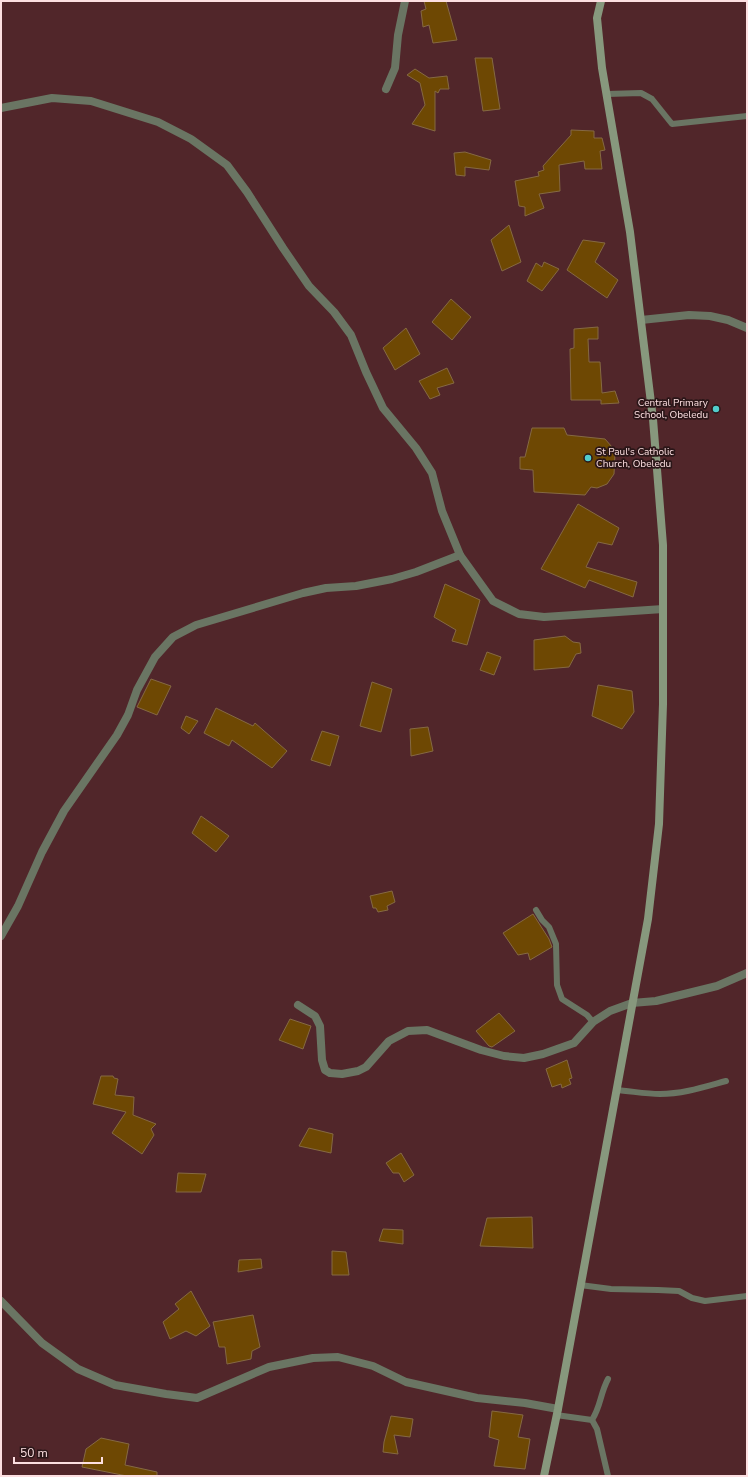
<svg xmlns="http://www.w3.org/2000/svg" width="748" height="1477" font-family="'Nunito Sans',sans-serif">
	<rect width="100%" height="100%" fill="#51262a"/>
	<g fill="#6e4803" stroke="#856943">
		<polygon points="424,1 446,1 457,40 433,43 429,25 423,27 421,11 426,9"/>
		<polygon points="475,58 492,58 500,109 483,111"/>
		<polygon points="415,69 429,78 447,76 449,89 440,89 438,93 435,91 435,131 412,124 425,105 420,83 407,75"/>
		<polygon points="571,130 594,131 594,138 602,138 605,150 600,151 602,169 585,169 584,161 559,165 560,191 539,194 544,208 525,216 525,207 519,206 515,181 539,176 538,172 544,170 543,166 571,135"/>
		<polygon points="465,152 491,160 489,170 465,167 465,176 456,175 454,153"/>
		<polygon points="509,225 521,262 502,271 491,240"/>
		<polygon points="583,240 605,243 595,262 618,280 607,298 567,270"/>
		<polygon points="544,262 559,269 542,291 527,281 536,263 542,267"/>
		<polygon points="451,299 471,317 452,340 432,322"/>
		<polygon points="598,327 598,339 588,339 589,362 600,362 602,393 615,391 619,403 601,404 601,400 571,400 570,349 574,348 574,329"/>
		<polygon points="406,328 420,354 395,370 383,348"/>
		<polygon points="447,368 454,383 437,388 440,395 430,399 419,381"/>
		<polygon points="532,428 564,428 567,435 605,439 612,447 615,454 614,474 607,484 597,488 591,487 585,495 534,492 533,470 520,469 520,457 525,457"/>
		<polygon points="578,504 619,528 612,545 598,542 586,567 637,582 633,597 589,580 585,588 541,569"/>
		<polygon points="445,584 480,600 467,645 452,641 456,630 434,617"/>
		<polygon points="565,636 573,642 580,643 581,653 576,654 569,667 534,670 534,640"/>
		<polygon points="487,652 501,657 494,675 480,670"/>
		<polygon points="151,679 171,686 157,715 137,707"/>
		<polygon points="372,682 392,689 381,732 360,726"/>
		<polygon points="598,685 632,691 634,712 622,729 592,716"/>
		<polygon points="216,708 253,726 255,723 287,751 272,768 232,740 229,746 204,733"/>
		<polygon points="186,716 198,721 189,734 181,728"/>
		<polygon points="428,727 433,751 411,756 410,729"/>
		<polygon points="322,731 339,736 330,766 311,760"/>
		<polygon points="201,816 229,836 216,852 192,833"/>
		<polygon points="392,891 395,902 387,906 388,910 378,912 376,908 373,908 370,896"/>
		<polygon points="533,914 549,939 552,947 530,960 528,953 518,955 503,933"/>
		<polygon points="499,1013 515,1031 492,1047 489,1046 476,1031"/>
		<polygon points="290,1019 311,1026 303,1049 279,1040"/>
		<polygon points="567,1060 572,1078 569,1079 571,1084 562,1088 561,1084 552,1087 546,1069"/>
		<polygon points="101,1076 113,1076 114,1078 118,1079 115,1095 134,1097 133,1115 156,1124 151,1129 154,1135 142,1154 112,1133 126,1112 93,1104"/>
		<polygon points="309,1128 333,1134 331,1153 299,1146"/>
		<polygon points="401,1153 414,1175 404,1182 399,1173 393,1173 386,1163"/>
		<polygon points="178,1173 206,1174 201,1192 176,1192"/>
		<polygon points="532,1217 533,1248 480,1246 487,1218"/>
		<polygon points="383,1229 403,1230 403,1244 379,1241"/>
		<polygon points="332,1251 346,1252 349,1275 332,1275"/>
		<polygon points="261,1259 262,1268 238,1272 239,1260"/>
		<polygon points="191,1291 210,1326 196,1336 186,1331 170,1339 163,1322 179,1309 175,1304"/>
		<polygon points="253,1315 260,1347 252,1351 251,1359 227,1364 225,1347 219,1347 213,1322"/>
		<polygon points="492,1411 523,1415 518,1437 530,1439 525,1469 494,1466 499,1440 489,1437"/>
		<polygon points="391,1416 413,1419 410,1437 394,1435 398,1454 383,1452 384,1442"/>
		<polygon points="101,1438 129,1444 125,1465 157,1472 157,1476 127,1476 82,1467 86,1449"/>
	</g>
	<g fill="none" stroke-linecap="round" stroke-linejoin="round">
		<g stroke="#6a7563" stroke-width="6">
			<polyline points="607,94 641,93 652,99 672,124 747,116"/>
			<polyline points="536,910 542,920 549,927 556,944 557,985 562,999 587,1015 593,1022"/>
			<path d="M616,1090c15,1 29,4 44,4 23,0 44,-7 66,-13"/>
			<polyline points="580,1285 611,1289 658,1290 679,1291 692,1298 705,1301 747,1296"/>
			<path d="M556,1415l36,5c9,-14 8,-26 16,-41"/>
			<polyline points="592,1420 597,1429 608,1476"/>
		</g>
		<g stroke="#6a7563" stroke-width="8">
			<polyline points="386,89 395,68 398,35 405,1"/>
			<polyline points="1,108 52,98 91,101 158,122 191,139 227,165 247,192 283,248 309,286 334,312 351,335 366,372 383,408 416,448 432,473 442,511 460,555 493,601 519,614 544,617 663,609"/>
			<polyline points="641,320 689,315 710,316 728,320 747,328"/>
			<polyline points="1,936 18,906 42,852 64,811 117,735 128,715 137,690 155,657 173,637 196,625 303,593 326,588 356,586 392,579 416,572 460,555"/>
			<polyline points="298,1005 315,1016 320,1026 322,1060 325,1070 330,1073 342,1074 358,1071 366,1067 389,1041 408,1031 427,1030 481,1050 504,1056 524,1058 543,1054 574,1043 593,1022 610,1011 632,1003 656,1001 717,986 747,973"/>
			<polyline points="1,1301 42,1343 78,1369 115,1385 166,1394 197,1398 269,1367 313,1358 338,1357 373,1366 406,1382 477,1398 525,1403 558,1409"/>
		</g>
		<polyline stroke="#87987d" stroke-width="8" points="544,1476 558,1409 648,919 659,824 663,704 663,545 653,419 630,232 602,68 597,18 601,1"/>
	</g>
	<g fill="#52cdcc" stroke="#2a1618" stroke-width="1.5">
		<circle cx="716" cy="409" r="4"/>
		<circle cx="588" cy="458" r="4"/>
	</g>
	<g text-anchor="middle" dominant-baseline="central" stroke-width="3.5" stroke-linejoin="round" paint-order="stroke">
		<g font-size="10" fill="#fddfe1" stroke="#2a1618" text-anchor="end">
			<text x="708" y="403">Central Primary<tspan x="708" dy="12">School, Obeledu</tspan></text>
			<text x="596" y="452" text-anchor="start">St Paul's Catholic<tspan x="596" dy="12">Church, Obeledu</tspan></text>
		</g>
	</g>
	<rect width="748" height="1477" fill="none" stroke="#fddfe1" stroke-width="4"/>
	<path d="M14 1457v6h88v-6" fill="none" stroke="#fddfe1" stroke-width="2"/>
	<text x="20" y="1457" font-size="12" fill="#fddfe1" stroke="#2a1618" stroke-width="3" paint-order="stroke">50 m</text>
</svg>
